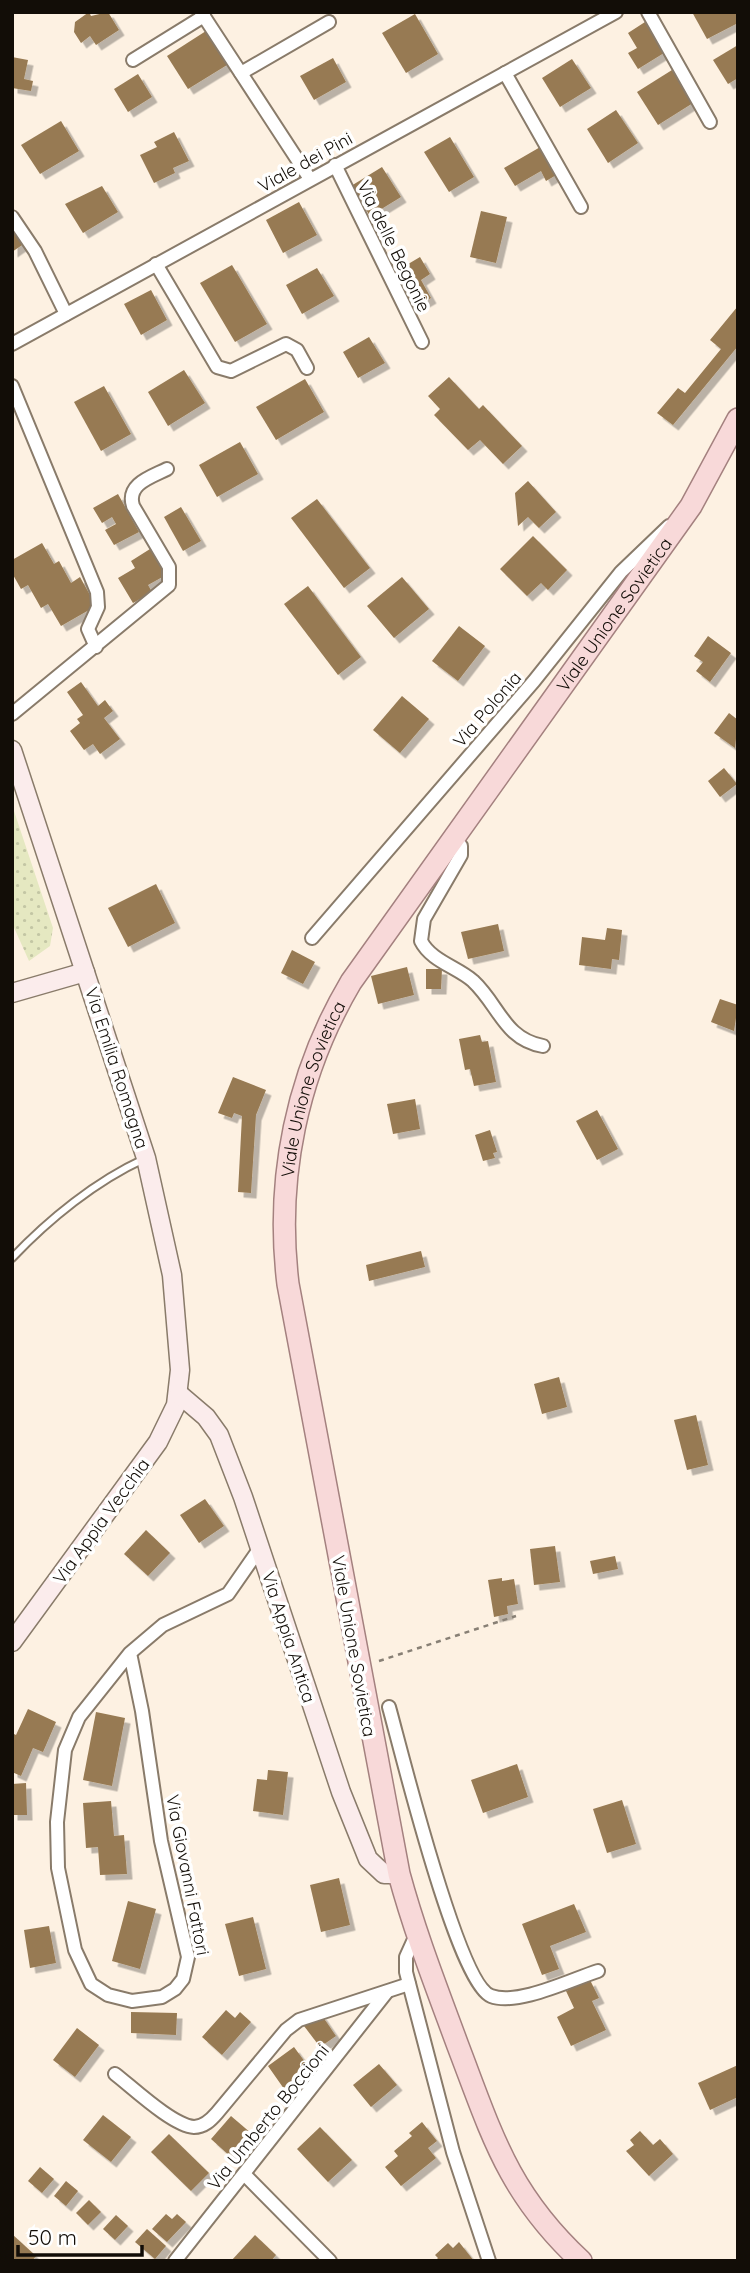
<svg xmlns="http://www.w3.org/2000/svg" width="750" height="2273" font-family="Quicksand,sans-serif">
	<defs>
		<pattern id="grass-dots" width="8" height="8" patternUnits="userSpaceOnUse" patternTransform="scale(1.75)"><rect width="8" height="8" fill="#e5e8c1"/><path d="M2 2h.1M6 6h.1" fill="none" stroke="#c3c6a4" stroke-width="1.8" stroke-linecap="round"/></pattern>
		<filter id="shadow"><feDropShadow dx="5.5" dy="5.5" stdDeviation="0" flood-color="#0004"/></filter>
	</defs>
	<rect width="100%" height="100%" fill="#fdf1e2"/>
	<polygon fill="url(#grass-dots)" points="12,805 53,928 50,946 29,961 12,923"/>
	<g fill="#977a52" filter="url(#shadow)">
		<polygon points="89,12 91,16 108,12 119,30 96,45 90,36 81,43 74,32 75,22"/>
		<polygon points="692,12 738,12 738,23 707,39"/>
		<polygon points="415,14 438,54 406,73 382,33"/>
		<polygon points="645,22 664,53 638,69 628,53 637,48 628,33"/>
		<polygon points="206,31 227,65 188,89 167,56"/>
		<polygon points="738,45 738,78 728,84 713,60"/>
		<polygon points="12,57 28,60 24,79 33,81 31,91 12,88"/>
		<polygon points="333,58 346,82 314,100 300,76"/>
		<polygon points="572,59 591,88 560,107 542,78"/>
		<polygon points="672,70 693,103 658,125 637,92"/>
		<polygon points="138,74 152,97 128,112 114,89"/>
		<polygon points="616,110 638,143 608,163 587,129"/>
		<polygon points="61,121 79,151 40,174 21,145"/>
		<polygon points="174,132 189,161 173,168 175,173 154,183 140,155 157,147 154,142"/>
		<polygon points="450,137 474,177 449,192 424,152"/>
		<polygon points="542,146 558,174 546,181 541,171 515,186 504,168"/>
		<polygon points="382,167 401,197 370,216 351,186"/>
		<polygon points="102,186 118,212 83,233 65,204"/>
		<polygon points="299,202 317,235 283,253 266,220"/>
		<polygon points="481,211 507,217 496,263 470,257"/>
		<polygon points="12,224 25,243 12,252"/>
		<polygon points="420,257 430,274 421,280 431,298 414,308 393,273"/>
		<polygon points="232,265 267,324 235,342 200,283"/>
		<polygon points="317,268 334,296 302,314 286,285"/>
		<polygon points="151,290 167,320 141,335 124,304"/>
		<polygon points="738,306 738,346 673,425 657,413 678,388 685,393 721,349 710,340"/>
		<polygon points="369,337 385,363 358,378 343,352"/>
		<polygon points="184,370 205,403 168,426 148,392"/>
		<polygon points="449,377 479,409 483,405 522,446 503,464 480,440 468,450 434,415 440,409 428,396"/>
		<polygon points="305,379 324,412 276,440 256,407"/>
		<polygon points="104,386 131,434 101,451 74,402"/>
		<polygon points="240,442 258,474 217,497 199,465"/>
		<polygon points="528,481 556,512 539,528 528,517 518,526 515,493"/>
		<polygon points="118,494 139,532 114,545 105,530 116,524 112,517 102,523 93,508"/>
		<polygon points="317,499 370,568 344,588 291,518"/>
		<polygon points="181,507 201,541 183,551 164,517"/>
		<polygon points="533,536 567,570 548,590 541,583 527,596 500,569"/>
		<polygon points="42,543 54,564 59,561 71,583 80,577 96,606 61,626 48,604 41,608 28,585 21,589 12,573 12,560"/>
		<polygon points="150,549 166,575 148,585 152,592 133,603 118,578 135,568 131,561"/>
		<polygon points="402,577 429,609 394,638 367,606"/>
		<polygon points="308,586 361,657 338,675 284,604"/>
		<polygon points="459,626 485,646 458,681 432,661"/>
		<polygon points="708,636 731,653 710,682 696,671 703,662 694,656"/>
		<polygon points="81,682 98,706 105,700 113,711 104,718 120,739 100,754 93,744 84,750 70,731 80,723 77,719 83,715 67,692"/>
		<polygon points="402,696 429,719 400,753 373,730"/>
		<polygon points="729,713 738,720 735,748 714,733"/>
		<polygon points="724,768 737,784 720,797 708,781"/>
		<polygon points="156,884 175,923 128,947 108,908"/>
		<polygon points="498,924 504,951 468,959 461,932"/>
		<polygon points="607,928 622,930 619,960 612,959 611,969 579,965 582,937 605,940"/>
		<polygon points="292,950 315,962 303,984 281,973"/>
		<polygon points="407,967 414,995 378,1004 371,976"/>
		<polygon points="426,969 442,969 441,989 426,989"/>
		<polygon points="720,999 738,1005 734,1031 711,1022"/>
		<polygon points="480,1035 482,1042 488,1041 496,1082 474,1086 470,1069 465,1070 459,1039"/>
		<polygon points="233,1077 266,1090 256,1115 251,1193 238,1192 242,1116 234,1113 232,1118 218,1113"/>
		<polygon points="415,1099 420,1129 393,1134 387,1104"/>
		<polygon points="597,1110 618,1149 597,1160 576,1121"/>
		<polygon points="490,1130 497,1152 493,1153 495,1158 483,1161 475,1135"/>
		<polygon points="421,1251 425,1267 369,1281 366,1265"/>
		<polygon points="559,1377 567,1407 542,1414 534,1384"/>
		<polygon points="696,1415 708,1465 687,1470 674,1420"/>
		<polygon points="205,1499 224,1526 199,1543 180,1515"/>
		<polygon points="146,1530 170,1553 148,1576 124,1554"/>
		<polygon points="555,1546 560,1582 534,1585 530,1549"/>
		<polygon points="615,1556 618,1569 593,1574 590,1561"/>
		<polygon points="502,1578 502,1581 514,1579 518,1604 507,1606 508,1614 494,1617 488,1580"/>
		<polygon points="28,1709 56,1722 43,1752 33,1748 21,1776 12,1772 12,1733 16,1735"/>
		<polygon points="96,1712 125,1718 112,1786 83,1780"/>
		<polygon points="517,1764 528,1797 483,1813 471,1780"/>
		<polygon points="268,1770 288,1772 283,1815 253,1811 257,1779 267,1780"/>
		<polygon points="26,1783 27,1815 12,1815 12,1784"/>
		<polygon points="622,1800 636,1844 607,1853 593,1809"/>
		<polygon points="111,1801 114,1836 124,1835 127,1874 100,1875 98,1847 86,1848 83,1803"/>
		<polygon points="339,1878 350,1925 321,1932 310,1885"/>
		<polygon points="128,1901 156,1909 140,1969 112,1961"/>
		<polygon points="574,1904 586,1932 550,1946 559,1969 542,1975 522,1924"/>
		<polygon points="253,1917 266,1969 239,1976 225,1924"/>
		<polygon points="49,1926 56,1963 30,1968 24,1930"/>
		<polygon points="590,1980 599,1998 592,2001 606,2030 571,2046 557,2017 574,2008 566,1991"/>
		<polygon points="226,2010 235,2018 240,2012 251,2022 222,2055 202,2037"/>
		<polygon points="131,2012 177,2013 176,2035 131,2033"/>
		<polygon points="321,2014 336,2036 320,2047 304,2026"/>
		<polygon points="77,2028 99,2045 75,2077 53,2060"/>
		<polygon points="294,2047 308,2066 296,2074 304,2085 289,2096 268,2066"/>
		<polygon points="379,2064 397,2085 371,2107 353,2085"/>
		<polygon points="738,2065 738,2097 710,2110 698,2083"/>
		<polygon points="103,2115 131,2137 111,2162 83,2140"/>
		<polygon points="231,2116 252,2134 231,2157 211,2139"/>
		<polygon points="422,2122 437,2141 428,2148 436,2158 401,2186 385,2167 398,2156 394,2151 412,2136 409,2133"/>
		<polygon points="320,2127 352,2160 328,2182 297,2149"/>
		<polygon points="640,2131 653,2145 660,2139 673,2154 649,2176 626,2151 634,2145 630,2140"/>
		<polygon points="169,2134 209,2173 191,2191 151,2152"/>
		<polygon points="40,2167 54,2179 42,2193 28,2181"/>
		<polygon points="66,2181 78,2191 66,2206 54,2196"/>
		<polygon points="89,2200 101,2212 88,2225 76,2213"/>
		<polygon points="166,2214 172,2219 177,2214 186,2222 167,2242 152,2229"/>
		<polygon points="116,2215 128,2226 115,2240 103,2229"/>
		<polygon points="147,2229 166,2246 155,2259 135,2242"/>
		<polygon points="12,2234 36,2256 32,2261 12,2261"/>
		<polygon points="255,2235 276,2255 271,2261 231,2261"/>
		<polygon points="459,2242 474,2261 435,2261 438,2258 435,2255 448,2243 453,2248"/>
	</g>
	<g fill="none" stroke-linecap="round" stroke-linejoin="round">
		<defs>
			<path id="lane" d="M12,1258c37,-39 84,-77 132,-99"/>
			<g id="street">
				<polyline points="201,12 310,179"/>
				<polyline points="648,12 710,122"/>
				<polyline points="133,60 204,16"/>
				<polyline points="241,73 329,22"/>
				<polyline points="505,73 581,207"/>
				<polyline points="335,165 422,342"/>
				<polyline points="12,217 35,251 66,314"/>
				<polyline points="156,264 217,367 231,371 286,344 297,350 307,368"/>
				<polyline points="12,344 616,12"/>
				<polyline points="12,386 97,592 98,607 88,629 96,647"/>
				<path d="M12,714l157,-129v-18l-36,-61c-7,-22 18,-29 34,-37"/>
				<path d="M453,838l8,8v9l-37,64 -3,22c10,20 36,26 52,40 26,24 31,58 70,65"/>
				<polyline points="312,938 534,681 621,572 669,526"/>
				<polyline points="130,1653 142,1711 161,1841 188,1957 183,1979 175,1989 162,1997 132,2001 108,1995 91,1984 75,1950 58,1868 57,1822 65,1750 79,1717 130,1653 163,1625 228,1594 260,1548"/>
				<path d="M389,1707c12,43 69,277 102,289 27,10 79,-16 107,-25"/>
				<polyline points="416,1935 406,1957 406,1972 453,2152 489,2261"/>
				<path d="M115,2074c17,13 58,52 79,53 10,0 17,-7 23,-14l69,-83 13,-10 110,-36"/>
				<polyline points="244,2174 330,2261"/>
				<polyline points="175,2261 386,1993"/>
			</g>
			<g id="secondary">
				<polyline points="12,750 146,1158 172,1275 180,1370 176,1405 158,1442 12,1642"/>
				<polyline points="12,993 85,972"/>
				<polyline points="179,1394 206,1417 219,1435 243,1497 341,1792 368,1859 384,1874 399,1874"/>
			</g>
			<g id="primary">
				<path id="s1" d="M581,2261c-73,-68 -89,-126 -123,-215 -21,-57 -43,-113 -59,-172l-111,-590c-13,-106 9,-211 63,-302l340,-476 47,-87"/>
			</g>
		</defs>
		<use href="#lane" stroke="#897b6a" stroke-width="10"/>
		<use href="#street" stroke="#897b6a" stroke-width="16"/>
		<use href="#secondary" stroke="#897b6a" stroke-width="21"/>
		<use href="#primary" stroke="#a4817f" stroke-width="24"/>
		<polyline stroke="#888075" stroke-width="2.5" stroke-dasharray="5 5" stroke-linecap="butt" points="379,1661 516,1616"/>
		<use href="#lane" stroke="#fff" stroke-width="6"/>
		<use href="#street" stroke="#fff" stroke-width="12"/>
		<use href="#secondary" stroke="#fbecec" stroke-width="18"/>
		<use href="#primary" stroke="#f8d9d9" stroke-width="21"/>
	</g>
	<g text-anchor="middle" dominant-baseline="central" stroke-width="7" stroke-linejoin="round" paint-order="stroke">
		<g font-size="18" fill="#120d07" stroke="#fff">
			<text transform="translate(305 162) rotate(-29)">Viale dei Pini</text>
			<text transform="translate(394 246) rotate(64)">Via delle Begonie</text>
			<text stroke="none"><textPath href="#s1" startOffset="1799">Viale Unione Sovietica</textPath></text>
			<text transform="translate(487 709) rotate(-49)">Via Polonia</text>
			<text transform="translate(117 1068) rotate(72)">Via Emilia Romagna</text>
			<text stroke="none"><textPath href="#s1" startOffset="1232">Viale Unione Sovietica</textPath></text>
			<text transform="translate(101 1521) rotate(-54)">Via Appia Vecchia</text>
			<text transform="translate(289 1637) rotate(72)">Via Appia Antica</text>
			<text transform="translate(354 1646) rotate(80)">Viale Unione Sovietica</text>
			<text transform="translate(188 1875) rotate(79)">Via Giovanni Fattori</text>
			<text transform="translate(268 2117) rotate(-51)">Via Umberto Boccioni</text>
		</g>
	</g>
	<rect width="750" height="2273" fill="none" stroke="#120d07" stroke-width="28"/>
	<path d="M18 2245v10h124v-10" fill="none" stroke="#120d07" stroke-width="3.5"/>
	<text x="28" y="2245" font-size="21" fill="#120d07" stroke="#ffffff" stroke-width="5" paint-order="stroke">50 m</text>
</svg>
